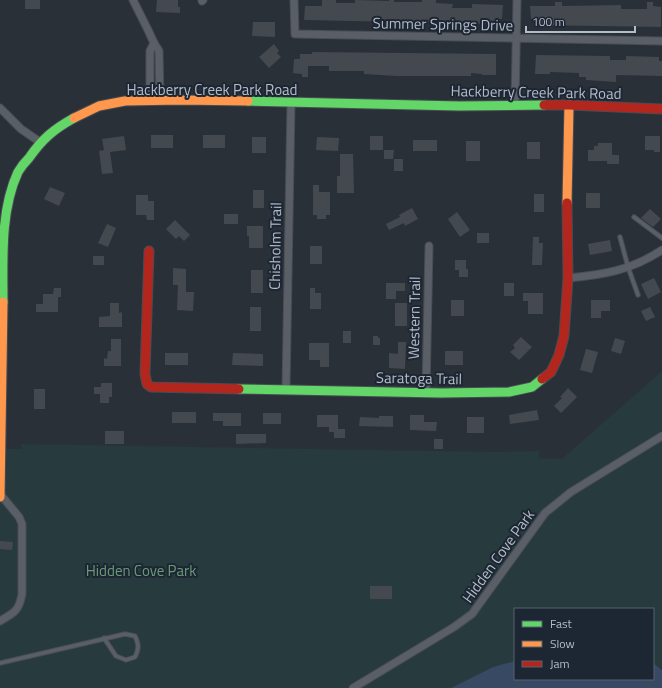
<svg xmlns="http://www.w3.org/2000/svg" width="662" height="688" font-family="'Titillium Web',sans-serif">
	<rect width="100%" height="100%" fill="#2a3038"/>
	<polygon fill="#273a3e" points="662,371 662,670 653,663 653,609 515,609 515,662 493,667 451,688 0,688 0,449 22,449 21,444 497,452 539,451 539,458 562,459"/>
	<polygon fill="#384963" points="515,661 515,679 653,679 653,663 662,670 662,688 451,688 493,667"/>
	<g fill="#444950">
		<rect x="25" y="0" width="15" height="9"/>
		<polygon points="157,0 178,0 178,7 180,7 180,13 156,12"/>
		<polygon points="322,0 336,0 336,3 355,3 355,0 389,1 389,0 394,0 394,2 422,2 422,0 436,0 436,3 453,4 452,8 472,8 472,4 503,5 502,19 497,19 497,24 304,20 305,6 322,6"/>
		<polygon points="555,2 562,2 562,6 621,5 621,9 647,9 647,2 653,2 653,6 661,7 661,27 537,25 537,18 531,19 530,6 555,6"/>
		<polygon points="253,22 275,22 275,37 252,36"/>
		<polygon points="274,44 279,51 277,53 281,57 269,68 259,57"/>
		<polygon points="312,52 496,54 496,75 482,75 482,74 471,73 471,76 397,76 364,74 364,71 329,71 329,66 308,66 308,77 302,77 302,74 293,73 294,59 300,59 300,54 312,54"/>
		<polygon points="536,55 610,56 610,60 626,60 626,56 659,57 659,61 662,61 662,76 616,75 616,82 586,80 586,77 579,77 579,73 550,72 550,74 535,74"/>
		<rect x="151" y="135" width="22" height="13"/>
		<rect x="203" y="135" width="22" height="13"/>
		<polygon points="124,136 126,150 110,152 113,173 102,174 99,151 104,150 102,139"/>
		<rect x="370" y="136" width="13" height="14"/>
		<polygon points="645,136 660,136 660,152 654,152 654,150 645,150"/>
		<rect x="252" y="137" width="14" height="16"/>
		<polygon points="317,137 339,138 338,151 316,150"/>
		<rect x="413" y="140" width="24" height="11"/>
		<rect x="466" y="141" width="14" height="20"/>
		<rect x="527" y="142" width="13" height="17"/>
		<polygon points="598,143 612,143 612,155 619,155 619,164 607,164 607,161 588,161 588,150 594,150 594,146 598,146"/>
		<polygon points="384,150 394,150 393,159 384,159"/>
		<polygon points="340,154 353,154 354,193 337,193 337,176 340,176"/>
		<rect x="394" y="159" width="9" height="12"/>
		<polygon points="313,185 319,185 319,192 330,192 330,215 326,215 326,219 317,219 317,215 313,215"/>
		<polygon points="50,187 65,193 59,206 44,199"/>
		<rect x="253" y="190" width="11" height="18"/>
		<rect x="586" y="193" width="14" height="15"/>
		<rect x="534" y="194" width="10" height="18"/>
		<polygon points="136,195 148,195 148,201 154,201 154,220 147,220 146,215 136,215"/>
		<polygon points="412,208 418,219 405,226 404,223 389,230 386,224 400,217 399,215"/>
		<polygon points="650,209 661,219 653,227 641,218"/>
		<polygon points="457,212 470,230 460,237 448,219"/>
		<rect x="224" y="214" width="14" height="10"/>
		<polygon points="175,220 190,235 184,241 179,236 176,239 166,229"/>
		<polygon points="107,224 116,228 108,247 98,243"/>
		<polygon points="247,226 263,226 263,248 249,248 249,236 247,236"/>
		<rect x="477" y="233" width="12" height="10"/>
		<polygon points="533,237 539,237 539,243 543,243 542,265 532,265"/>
		<polygon points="610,240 612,251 590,255 588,244"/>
		<rect x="310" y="246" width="12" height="18"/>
		<rect x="93" y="256" width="11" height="9"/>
		<polygon points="455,260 466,260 466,269 468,269 468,277 459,277 459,270 455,270"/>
		<polygon points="173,268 186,269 186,292 194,292 193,311 177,310 178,285 173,285"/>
		<rect x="251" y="270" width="12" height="23"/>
		<polygon points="654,278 661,292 648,299 641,284"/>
		<polygon points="386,283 405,283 405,291 396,291 396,299 386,299"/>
		<rect x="504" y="283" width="10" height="13"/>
		<polygon points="54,288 61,288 61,297 58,297 58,312 36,312 36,304 43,304 43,294 53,294"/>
		<polygon points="310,288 315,288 315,293 321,293 321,309 310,309"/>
		<polygon points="523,293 543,293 543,314 528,314 528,301 523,301"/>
		<rect x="451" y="300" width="13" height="16"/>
		<polygon points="591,300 610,300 610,311 601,311 601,318 591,318"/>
		<polygon points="110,303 119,303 119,313 122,312 122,327 99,327 99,317 110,316"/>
		<rect x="395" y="303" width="12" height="23"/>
		<rect x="250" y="307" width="11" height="24"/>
		<polygon points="650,307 655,317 646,321 641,311"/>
		<rect x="343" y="331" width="8" height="12"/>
		<polygon points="373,336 378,336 378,338 380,338 380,345 373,345"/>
		<polygon points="521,337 532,347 519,360 510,352 515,348 513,345"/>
		<polygon points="615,338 625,341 621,354 611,351"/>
		<polygon points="111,339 121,339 121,366 104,366 104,358 107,359 108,351 111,351"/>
		<polygon points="398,342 406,342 405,369 389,368 389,353 398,354"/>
		<polygon points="309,343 329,343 329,367 320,367 320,360 309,360"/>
		<polygon points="586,349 598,352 592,373 580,370"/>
		<rect x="445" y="351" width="18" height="14"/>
		<rect x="165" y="353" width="23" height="12"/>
		<polygon points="233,353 263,354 263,366 232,365"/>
		<polygon points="101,383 112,383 112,397 109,397 109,403 100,403 100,394 94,394 94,387 101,387"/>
		<polygon points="568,388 577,397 561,413 554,406 562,398 560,397"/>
		<rect x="34" y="389" width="11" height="20"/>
		<polygon points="537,410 539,420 510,424 509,415"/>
		<rect x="172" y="412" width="24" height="11"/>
		<polygon points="213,413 241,413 241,426 223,426 223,421 213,421"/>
		<rect x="263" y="413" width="18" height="11"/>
		<polygon points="317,415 338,415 338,429 345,429 345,438 334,438 334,432 329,432 329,427 317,427"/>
		<polygon points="410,415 424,415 424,422 437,422 436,431 410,430"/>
		<polygon points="379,416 393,416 393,427 359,426 360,417 379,418"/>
		<rect x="467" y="417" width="17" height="16"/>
		<rect x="105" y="431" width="19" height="13"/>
		<polygon points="236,434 266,434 266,443 236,444"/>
		<rect x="434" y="439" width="9" height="10"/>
		<polygon points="0,541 13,542 12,550 0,549"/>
		<rect x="370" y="586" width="22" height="13"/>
	</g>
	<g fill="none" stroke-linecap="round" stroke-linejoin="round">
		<defs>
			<g id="lane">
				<polyline points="634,217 662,238"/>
				<polyline points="620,237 628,267 638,295"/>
				<path d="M0,663l125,-29 10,2c4,8 4,13 0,21l-9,3 -10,-4 -12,-18"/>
			</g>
			<g id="street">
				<polyline points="133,0 148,30 154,43 159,51 160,100"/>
				<polyline points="294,0 295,34 662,41"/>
				<polyline points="202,1 203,0"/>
				<polyline points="150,100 150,51 154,43"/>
				<polyline points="515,105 517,0"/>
				<polyline points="0,108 21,129 40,142"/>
				<path d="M568,278c35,-3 64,-8 94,-28"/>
				<polyline points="286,389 291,103"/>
				<polyline points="426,392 429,246"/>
				<path d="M0,621c14,-8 19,-10 22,-27v-70l-3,-7 -18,-22"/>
				<polyline points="353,688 454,627 472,614 545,513 571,492 662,436"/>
			</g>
			<g id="fast">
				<polyline points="248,101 459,106 544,105"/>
				<path d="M3,302c0,-43 -3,-91 15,-130 3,-5 7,-10 11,-14 13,-19 25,-29 45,-40"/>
				<polyline points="239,389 441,393 509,392 532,387 542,379"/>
			</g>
			<g id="slow">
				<polyline points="74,118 99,106 125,101 181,100 248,101"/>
				<polyline points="567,203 569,105"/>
				<polyline points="0,497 3,302"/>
			</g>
			<g id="jam">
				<polyline points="544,105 569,105 662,109"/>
				<polyline points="149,251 145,374 147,384 151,387 239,389"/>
				<polyline points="542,379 551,372 559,355 564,336 568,278 567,203"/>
			</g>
		</defs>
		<use href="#lane" stroke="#484c53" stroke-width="5.5"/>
		<use href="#street" stroke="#484c53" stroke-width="9"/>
		<use href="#fast" stroke="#484c53" stroke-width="11"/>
		<use href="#slow" stroke="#484c53" stroke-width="11"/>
		<use href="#jam" stroke="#484c53" stroke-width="11"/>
		<use href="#lane" stroke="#5a5e66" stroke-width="3.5"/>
		<use href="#street" stroke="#5a5e66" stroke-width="7"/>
		<use href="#fast" stroke="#63d668" stroke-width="9"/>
		<use href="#slow" stroke="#ff974d" stroke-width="9"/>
		<use href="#jam" stroke="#b3261e" stroke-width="9"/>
	</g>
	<g text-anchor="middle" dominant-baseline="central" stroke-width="4" stroke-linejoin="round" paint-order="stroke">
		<g font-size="15" fill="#b4bcc9" stroke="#1d2633">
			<text transform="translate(443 24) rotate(1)">Summer Springs Drive</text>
			<text x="212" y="89">Hackberry Creek Park Road</text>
			<text transform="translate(536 92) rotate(1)">Hackberry Creek Park Road</text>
			<text transform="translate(275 246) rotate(-89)">Chisholm Trail</text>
			<text transform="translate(414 318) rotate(-89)">Western Trail</text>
			<text transform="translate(419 378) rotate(1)">Saratoga Trail</text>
			<text transform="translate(498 556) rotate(-54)">Hidden Cove Park</text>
		</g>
		<g font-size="15" fill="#6b9a76" stroke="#1d2633">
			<text x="141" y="570">Hidden Cove Park</text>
		</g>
	</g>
	<rect x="514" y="608" width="140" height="72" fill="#1d2633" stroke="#59626f"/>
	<rect x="522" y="621" width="20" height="6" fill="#63d668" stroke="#59626f"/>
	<text x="550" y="628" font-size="12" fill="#b4bcc9">Fast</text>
	<rect x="522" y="641" width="20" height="6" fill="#ff974d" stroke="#59626f"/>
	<text x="550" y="648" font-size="12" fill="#b4bcc9">Slow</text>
	<rect x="522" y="661" width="20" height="6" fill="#b3261e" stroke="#59626f"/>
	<text x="550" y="668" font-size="12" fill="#b4bcc9">Jam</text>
	<path d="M526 26v6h109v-6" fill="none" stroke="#b4bcc9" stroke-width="2"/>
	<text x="532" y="26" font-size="12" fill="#b4bcc9" stroke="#1d2633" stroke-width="3" paint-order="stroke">100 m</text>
</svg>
